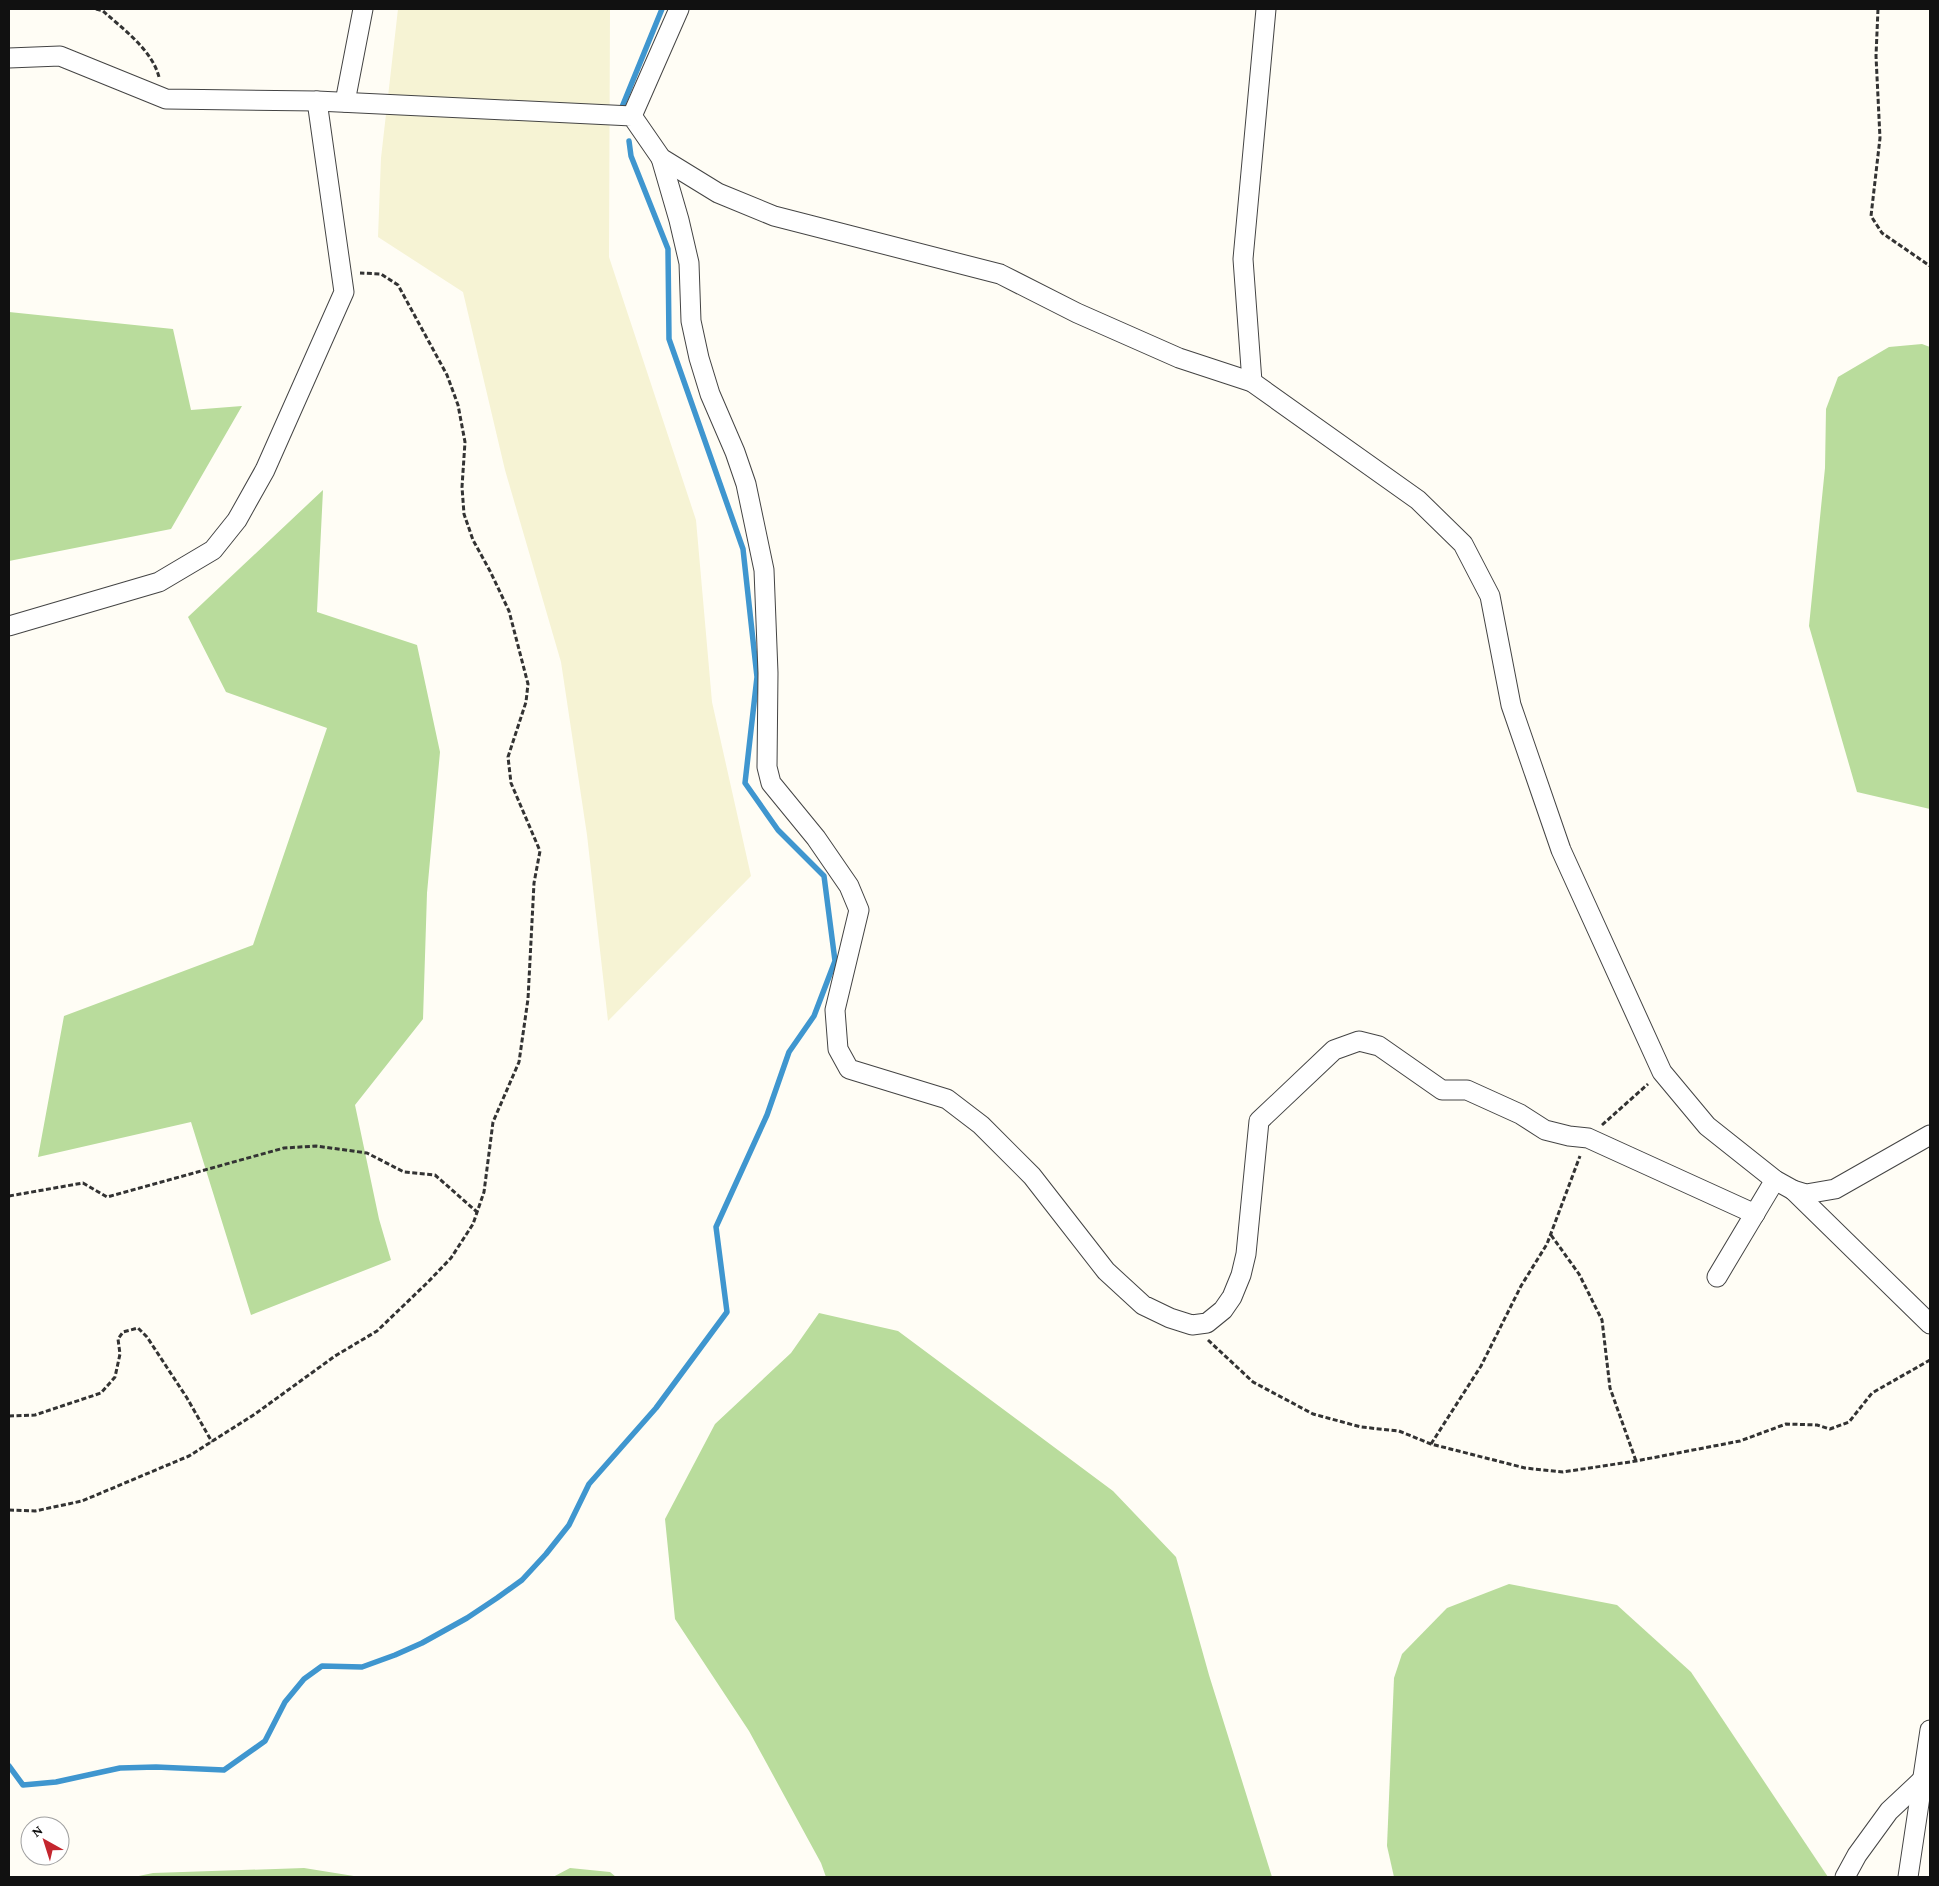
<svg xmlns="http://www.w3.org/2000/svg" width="1939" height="1886" font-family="'Crimson Pro',serif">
	<rect width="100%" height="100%" fill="#fffdf5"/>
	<polygon fill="#f6f3d4" points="398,9 610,9 609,257 696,520 712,702 751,876 608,1021 587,835 561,662 505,470 463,292 378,237 381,158"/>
	<g fill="#b9dc9c">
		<polygon points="9,312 173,329 191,410 242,406 171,529 9,561"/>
		<polygon points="1922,344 1930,347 1930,809 1857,792 1809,626 1825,468 1826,409 1838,377 1889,347"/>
		<polygon points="323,490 317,612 417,645 440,752 427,893 423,1019 355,1105 379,1219 391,1260 251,1315 191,1122 38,1157 64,1016 253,945 327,728 226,692 188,617"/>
		<polygon points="819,1313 898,1331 1113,1491 1176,1557 1209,1675 1272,1877 826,1877 821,1863 749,1731 675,1619 665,1519 715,1424 791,1353"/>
		<polygon points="1509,1584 1617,1605 1691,1672 1828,1877 1394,1877 1387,1846 1394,1678 1402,1654 1447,1608"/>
		<polygon points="304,1868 360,1877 134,1877 153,1873"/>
		<polygon points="570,1868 610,1872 616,1877 553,1877"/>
	</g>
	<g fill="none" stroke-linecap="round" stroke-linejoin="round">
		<g stroke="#3f96cf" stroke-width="5.5">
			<polyline points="622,107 662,9"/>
			<polyline points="9,1766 23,1785 56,1782 120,1768 156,1767 224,1770 265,1741 285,1702 304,1679 322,1666 362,1667 395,1655 422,1643 467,1618 497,1598 522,1580 546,1554 569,1525 589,1484 656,1408 727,1312 716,1227 767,1115 789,1052 814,1016 835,961 824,876 778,830 745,783 757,677 743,549 669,339 668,249 631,156 629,141"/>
		</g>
		<defs>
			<g id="minor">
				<polyline points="9,58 60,56 166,99 317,101 632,116 661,158 718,193 774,216 1000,274 1077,313 1179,358 1252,382 1418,500 1463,544 1490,596 1511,705 1561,850 1662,1072 1707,1126 1775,1180 1793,1190 1806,1194 1835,1189 1930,1135"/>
				<polyline points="345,102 363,9"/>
				<polyline points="632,116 679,9"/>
				<polyline points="661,158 679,220 689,263 691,321 699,358 710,394 735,452 746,484 764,570 768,673 767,767 771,783 816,838 849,886 859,910 835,1010 838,1049 849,1069 947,1099 981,1125 1032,1176 1106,1271 1143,1305 1170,1318 1192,1325 1207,1323 1223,1310 1232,1297 1241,1275 1246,1254 1259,1121 1334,1050 1359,1041 1379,1046 1442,1090 1467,1090 1520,1114 1545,1130 1569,1136 1588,1138 1755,1214"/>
				<polyline points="1252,382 1243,259 1266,9"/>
				<polyline points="9,626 159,582 213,550 237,520 265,470 344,292 317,101"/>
				<polyline points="1793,1190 1930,1324"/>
				<polyline points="1717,1277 1775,1180"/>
				<polyline points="1845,1877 1857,1855 1889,1811 1922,1780"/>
				<polyline points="1908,1877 1930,1730"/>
			</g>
		</defs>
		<use href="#minor" stroke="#444" stroke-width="21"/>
		<g stroke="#333" stroke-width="3" stroke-dasharray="5 2.5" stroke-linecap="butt">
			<path d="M96,9l7,2c20,18 49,39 56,66"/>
			<polyline points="1878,9 1876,56 1880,138 1871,216 1882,233 1930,266"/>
			<polyline points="1602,1125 1648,1084"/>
			<polyline points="9,1196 83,1183 107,1197 284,1148 316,1146 367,1153 404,1172 435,1175 477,1212"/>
			<polyline points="1551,1235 1579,1274 1602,1320 1610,1388 1636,1461"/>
			<polyline points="1208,1340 1253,1382 1313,1414 1361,1427 1399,1431 1431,1444 1525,1468 1563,1472 1636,1461 1740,1441 1786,1424 1817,1425 1830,1429 1849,1422 1872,1393 1930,1360"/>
			<polyline points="9,1416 35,1415 101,1393 115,1377 120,1354 118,1339 123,1332 138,1328 147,1337 187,1398 212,1442"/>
			<polyline points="1431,1444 1481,1366 1521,1286 1547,1244 1580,1156"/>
			<polyline points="9,1510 35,1511 82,1501 189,1456 255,1414 335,1356 377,1331 428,1282 451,1258 473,1224 484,1192 493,1122 519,1062 528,999 534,883 540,851 511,783 508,757 526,702 528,684 509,611 490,571 473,540 464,514 462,487 465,442 458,405 447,375 398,285 381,274 360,273"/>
		</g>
		<use href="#minor" stroke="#fff" stroke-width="19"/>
	</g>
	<rect width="1939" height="1886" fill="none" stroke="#111111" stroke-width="20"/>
	<g transform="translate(45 1841) rotate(321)"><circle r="24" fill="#ffffff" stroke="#a0a0a0"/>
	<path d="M0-4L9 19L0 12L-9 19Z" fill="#c4262e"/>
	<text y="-8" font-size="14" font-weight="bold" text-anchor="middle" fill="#111111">N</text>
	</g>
</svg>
